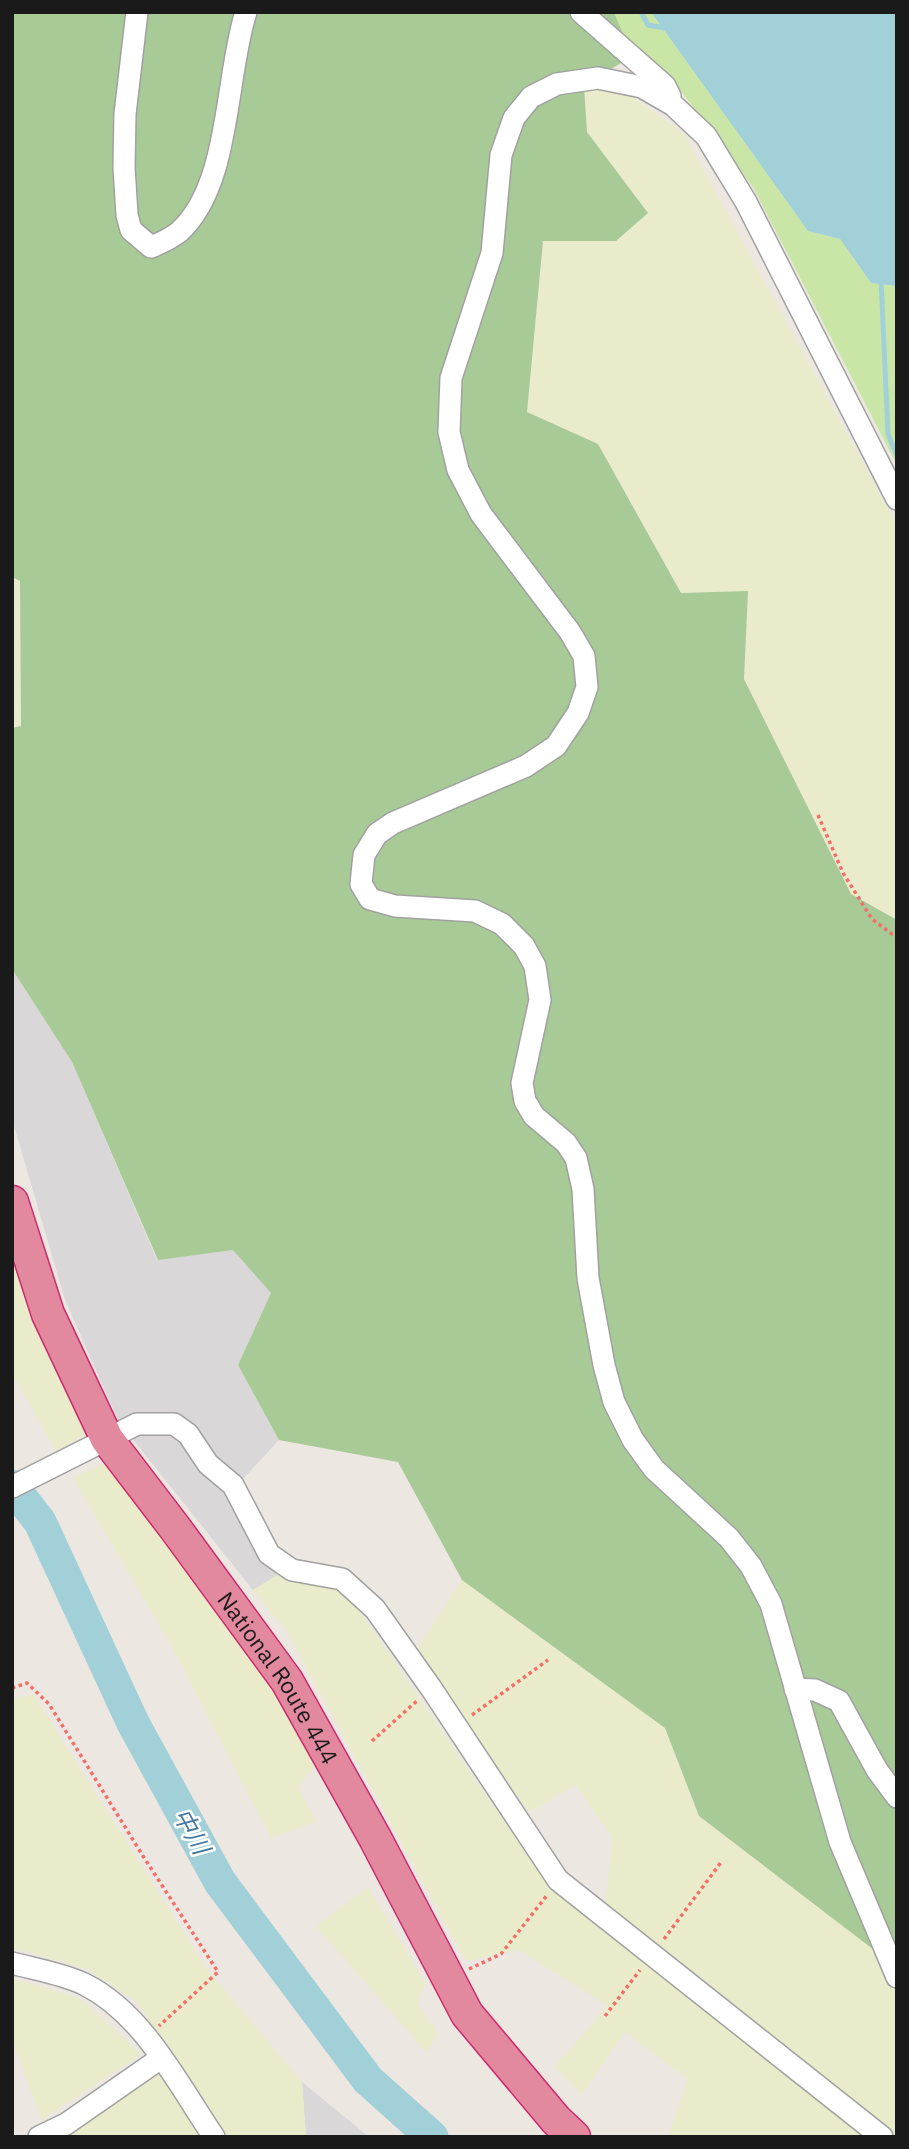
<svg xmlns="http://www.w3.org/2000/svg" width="909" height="2149" font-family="'IBM Plex Sans','Noto Sans JP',sans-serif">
	<rect width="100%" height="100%" fill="#ece7e0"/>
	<g fill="#d9d7d7">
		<polygon points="12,969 72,1062 157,1260 233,1249 271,1293 238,1365 279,1440 242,1480 282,1572 253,1590 119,1422 65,1300 12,1119"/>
		<polygon points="302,2082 369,2137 306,2137"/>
	</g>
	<g fill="#eaebcb">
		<polygon points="583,86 628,93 684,134 897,526 897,920 851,894 744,679 748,592 681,593 598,444 527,412 543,241 616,241 648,213 587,132"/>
		<polygon points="12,577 20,581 21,727 12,728"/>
		<polygon points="12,1256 47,1351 94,1430 56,1451 12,1373"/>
		<polygon points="105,1463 272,1682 317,1763 298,1787 316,1822 271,1838 172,1647 73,1478"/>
		<polygon points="282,1572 342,1586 541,1876 862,2137 668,2137 688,2079 625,2032 582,2094 554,2067 608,2006 518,1950 466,1961 287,1632 253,1590"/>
		<polygon points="462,1580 665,1728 699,1816 874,1950 897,1980 897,2137 605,1904 613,1839 576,1785 529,1812 416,1651"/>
		<polygon points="33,1694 206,1968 302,2082 306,2137 225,2137 138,2003 88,1969 12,1948 12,1700"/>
		<polygon points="368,1887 425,1983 417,2004 438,2034 426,2052 316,1926"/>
		<polygon points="12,1978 79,1998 141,2054 41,2120 12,2038"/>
		<polygon points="161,2072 204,2137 64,2137"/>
	</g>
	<polygon fill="#c9e6a6" points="614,12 651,12 808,231 840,239 871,283 897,286 897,465 753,187 680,90 632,56"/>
	<polygon fill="#a8ca96" points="12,12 614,12 632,56 584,86 587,132 648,213 616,241 543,241 527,412 598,444 681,593 748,591 744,679 851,894 897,920 897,1980 874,1950 699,1816 665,1728 462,1580 398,1462 279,1440 238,1365 271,1293 233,1250 158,1260 72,1062 12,969 12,728 21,726 20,581 12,577"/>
	<polygon fill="#a1d0d9" points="651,12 897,12 897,286 871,283 840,239 808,231"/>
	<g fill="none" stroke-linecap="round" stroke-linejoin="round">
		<g stroke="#a1d0d9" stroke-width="5">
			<polyline points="641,12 648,25 665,28"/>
			<polyline points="881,279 888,434 897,456"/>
		</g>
		<polyline stroke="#a1d0d9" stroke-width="33" points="12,1486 40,1522 133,1723 220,1882 368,2080 432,2137"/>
		<defs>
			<g id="minor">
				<path d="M137,12l-12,102 -1,53 3,48 4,15 20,17c10,-4 19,-8 28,-15 52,-47 46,-155 67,-220"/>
				<polyline points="581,12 665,86 670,96"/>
				<polyline points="897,499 746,202 706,136 673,105 642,87 598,78 557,84 531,97 514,118 501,155 492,253 451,378 449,432 458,470 481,514 570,632 584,656 587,687 578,713 556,746 526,766 393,823 377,834 364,855 361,884 370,899 395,906 475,911 502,924 524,946 535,966 540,1000 522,1083 525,1101 534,1116 566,1143 576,1158 583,1189 588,1278 604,1365 614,1402 633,1440 654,1469 729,1538 751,1566 771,1604 840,1842 897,1977"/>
				<polyline points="12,1487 137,1424 174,1424 188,1434 208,1464 233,1485 269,1554 292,1570 342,1579 375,1609 431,1688 558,1880 882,2137"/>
				<polyline points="795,1689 815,1690 839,1701 877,1770 897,1797"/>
				<path d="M12,1963c22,6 52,11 72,21 59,29 94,100 130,153"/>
				<polyline points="39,2137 66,2124 161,2058"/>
			</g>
			<g id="highway">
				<path id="s1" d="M12,1202l36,112 59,125 68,89 112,153 88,157 92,176 89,106 18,17"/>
			</g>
		</defs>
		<use href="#minor" stroke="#a1a1a1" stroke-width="24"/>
		<use href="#highway" stroke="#ce296b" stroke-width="35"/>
		<g stroke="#f46f69" stroke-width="3.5" stroke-dasharray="3.5 3.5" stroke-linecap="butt">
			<polyline points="818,815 843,873 872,919 897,938"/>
			<polyline points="12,1688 27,1683 49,1704 143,1856 218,1972 159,2026"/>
			<polyline points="472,1715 548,1660"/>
			<polyline points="372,1741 418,1700"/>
			<polyline points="664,1939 722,1861"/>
			<polyline points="469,1969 501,1954 548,1894"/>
			<polyline points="605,2016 640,1970"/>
		</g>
		<use href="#minor" stroke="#fff" stroke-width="21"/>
		<use href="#highway" stroke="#e2899f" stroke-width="32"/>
	</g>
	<g text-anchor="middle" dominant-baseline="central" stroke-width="5" stroke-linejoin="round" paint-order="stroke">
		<g font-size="23" fill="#1a1a1a" stroke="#fff">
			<text stroke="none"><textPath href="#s1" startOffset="550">National Route 444</textPath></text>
		</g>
		<g font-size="24" font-style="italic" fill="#48799f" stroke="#fff">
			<text transform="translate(192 1831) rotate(61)">中川</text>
		</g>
	</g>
	<rect width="909" height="2149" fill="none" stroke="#1a1a1a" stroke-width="28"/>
</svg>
